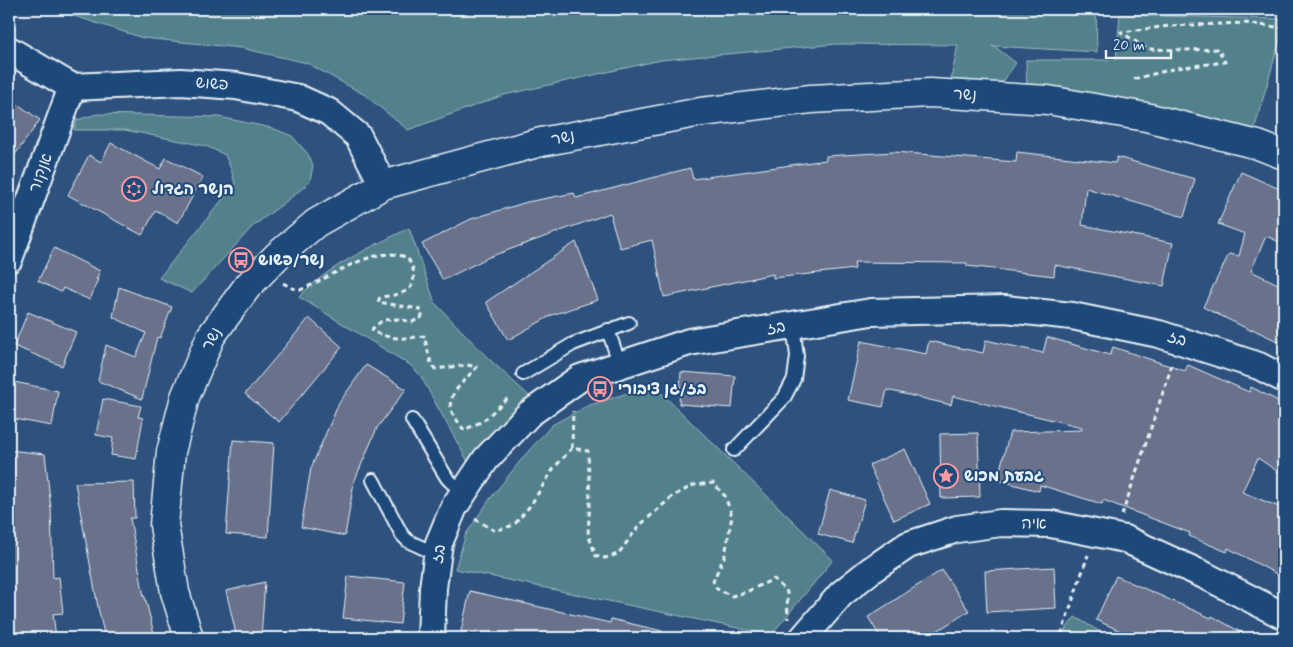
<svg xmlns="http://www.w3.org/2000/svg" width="1293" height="647" font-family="Mynerve,'Playpen Sans Hebrew',sans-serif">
	<rect width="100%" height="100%" fill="#2e527d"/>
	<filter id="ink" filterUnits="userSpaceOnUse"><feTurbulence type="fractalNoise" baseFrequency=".02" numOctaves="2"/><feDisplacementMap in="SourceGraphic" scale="10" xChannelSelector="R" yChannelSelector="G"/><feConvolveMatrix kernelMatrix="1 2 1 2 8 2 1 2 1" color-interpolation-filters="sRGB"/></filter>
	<g filter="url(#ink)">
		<g fill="#53818b" stroke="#9eb9c2">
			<polygon points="55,9 1096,9 1097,52 992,46 998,49 1016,63 995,93 950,83 958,45 836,44 661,60 504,95 408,130 365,95 307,63 241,48 143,38 65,13"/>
			<polygon points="1120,15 1284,19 1284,25 1253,134 1027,91 1026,60 1116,60"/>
			<polygon points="97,114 219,117 272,128 292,136 308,154 313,165 310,181 304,187 284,203 252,227 192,293 159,278 235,184 231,169 225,155 206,146 125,130 74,130 77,120"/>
			<path d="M409,228l26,75 54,56 50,46 -71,57 -48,-87 -10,-10 -111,-68c30,-32 71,-49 110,-69z"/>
			<polygon points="653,385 833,560 771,635 455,569 466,534 490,499 525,455 552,425 587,406"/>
			<polygon points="1075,617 1111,638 1059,638"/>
		</g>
		<g fill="#69718b" stroke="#e8f1f8">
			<polygon points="9,98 40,120 9,163"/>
			<polygon points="111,143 160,169 166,158 203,177 178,223 156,210 142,235 68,195 89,155 101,162"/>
			<polygon points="894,152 1016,162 1017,152 1115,163 1117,157 1195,179 1184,217 1086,188 1082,225 1173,243 1164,286 1055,265 1054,276 967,266 967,263 854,262 855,269 773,278 773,274 664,297 652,240 620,248 611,218 612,217 610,213 489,257 443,280 422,244 471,219 527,202 574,193 576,198 690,168 693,179 826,160 826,156"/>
			<polygon points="1241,172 1284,191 1284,244 1266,236 1251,271 1284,287 1284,344 1252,329 1252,331 1203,307 1229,254 1239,256 1245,234 1218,224"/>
			<polygon points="576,242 598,300 552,315 508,340 486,302"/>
			<polygon points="54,248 100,271 96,279 98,279 90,300 63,288 61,292 38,281"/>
			<polygon points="119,287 172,307 160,338 157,337 142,399 98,381 106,345 136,357 146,333 113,317"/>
			<polygon points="28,312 76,332 62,366 14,346"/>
			<polygon points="309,318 342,347 279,422 245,394"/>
			<polygon points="1047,337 1110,355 1113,347 1185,371 1188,365 1249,392 1251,387 1284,404 1284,476 1258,458 1242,492 1284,509 1284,578 1228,548 1227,552 1189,536 1190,533 1103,500 1102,504 1040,485 1039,491 997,480 1010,432 1082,430 1082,427 953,396 951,405 887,390 883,407 848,400 861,341 926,354 929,341 983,353 986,340 1043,353"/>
			<polygon points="366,365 406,389 377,428 354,482 345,536 301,527 311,468 339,403"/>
			<polygon points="681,372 735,376 732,408 679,404"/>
			<polygon points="9,381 58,391 52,426 9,418"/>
			<polygon points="103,399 141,406 138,417 143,418 136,459 111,455 113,438 96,435"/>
			<polygon points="978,433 980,497 941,498 940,434"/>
			<polygon points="233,440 274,443 268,537 226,534"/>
			<polygon points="905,449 930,504 894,520 869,465"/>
			<polygon points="9,450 45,454 51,509 53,578 59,577 63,613 53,614 56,638 14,638 9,593"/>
			<polygon points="134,482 135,518 130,518 144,597 145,597 155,638 105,638 98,607 75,483"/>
			<polygon points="830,490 865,500 852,543 818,534"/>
			<polygon points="1054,567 1056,608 987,612 985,571"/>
			<polygon points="942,570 969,611 926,638 881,638 868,617"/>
			<polygon points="348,576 405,582 400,624 343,618"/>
			<polygon points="1116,576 1211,618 1212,616 1251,638 1136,638 1096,620"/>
			<polygon points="265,582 261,638 237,638 226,591"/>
			<polygon points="470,591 610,623 611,619 662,631 661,638 494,638 461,631"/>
		</g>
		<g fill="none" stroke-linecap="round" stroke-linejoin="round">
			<defs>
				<g id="lane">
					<polyline points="608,330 620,365"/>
					<polyline points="523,374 573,344 629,323"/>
					<polyline points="412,420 447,478 452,483 464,491"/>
					<polyline points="734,450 784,398 794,379 797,356 793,325"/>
					<polyline points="373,480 402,535 408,541 438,555"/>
				</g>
				<g id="street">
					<polyline points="9,50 72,87 181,82 236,86 298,98 329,112 358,136 383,185"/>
					<polyline points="9,259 72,87"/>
					<polyline points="431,638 433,588 439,543 454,507 486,459 529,414 580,378 689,342 871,312 1005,309 1072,316 1159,334 1259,366 1284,379"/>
					<polyline points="803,638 841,594 871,570 908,545 957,529 1001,523 1051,524 1125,539 1206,576 1284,616"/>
				</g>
				<polyline id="secondary" points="189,638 175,592 164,525 171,452 185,397 211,336 247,287 277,256 316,223 383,185 541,142 701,112 811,99 930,93 1048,100 1146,117 1258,145 1284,155"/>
			</defs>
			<use href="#lane" stroke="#e8f1f8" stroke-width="16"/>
			<use href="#street" stroke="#e8f1f8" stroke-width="30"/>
			<use href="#secondary" stroke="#e8f1f8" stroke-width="31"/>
			<g stroke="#e8f1f8" stroke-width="3" stroke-dasharray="5 4" stroke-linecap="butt">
				<polyline points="1134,79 1177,68 1225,62 1218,49 1184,50 1147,49 1121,32 1170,26 1245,23 1284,28"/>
				<path d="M283,283l9,5 8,2c28,-11 59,-35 90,-36 4,0 11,1 15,3 10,6 13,28 1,34 -7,4 -18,5 -26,6l-2,5 41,7 4,4 -2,5 -9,4 -14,-3 -15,1 -10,8 -1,3c20,9 31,8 52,5l7,27 4,6 32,-4 10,2c-9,10 -31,28 -26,43 3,7 9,14 13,20l19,-9 27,-25"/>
				<polyline points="572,448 573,411"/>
				<polyline points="1122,515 1173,362"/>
				<polyline points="475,519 495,531 514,525 530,506 554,468 572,448 588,451 590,501 588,534 596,556 605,558 618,554 639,526 673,496 694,485 713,483 725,496 732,516 725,555 713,581 717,589 732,596 746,592 774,579 787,592 788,619"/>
				<polyline points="1061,635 1088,555"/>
			</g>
			<use href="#lane" stroke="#1f4a7a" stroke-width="12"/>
			<use href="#street" stroke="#1f4a7a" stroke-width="26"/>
			<use href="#secondary" stroke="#1f4a7a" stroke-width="28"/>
		</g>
	</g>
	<defs>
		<symbol id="synagogue-ring" viewBox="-11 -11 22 22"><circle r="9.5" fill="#1f4a7a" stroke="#ff9aa2" stroke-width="1.5"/><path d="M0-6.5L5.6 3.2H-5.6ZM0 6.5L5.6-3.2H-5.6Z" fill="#ff9aa2"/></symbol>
		<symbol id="bus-ring" viewBox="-11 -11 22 22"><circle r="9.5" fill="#1f4a7a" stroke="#ff9aa2" stroke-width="1.5"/><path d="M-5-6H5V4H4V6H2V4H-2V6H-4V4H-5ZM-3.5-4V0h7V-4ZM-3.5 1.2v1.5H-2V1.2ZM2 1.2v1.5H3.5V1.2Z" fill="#ff9aa2"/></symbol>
		<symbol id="sight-ring" viewBox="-11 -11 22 22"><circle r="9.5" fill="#1f4a7a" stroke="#ff9aa2" stroke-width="1.5"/><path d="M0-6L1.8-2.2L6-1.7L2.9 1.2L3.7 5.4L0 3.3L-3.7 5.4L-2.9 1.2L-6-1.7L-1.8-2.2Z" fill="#ff9aa2"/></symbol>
	</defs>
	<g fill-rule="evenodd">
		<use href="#synagogue-ring" x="120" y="175" width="28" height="28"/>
		<use href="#bus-ring" x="227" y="246" width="28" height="28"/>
		<use href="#bus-ring" x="586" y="375" width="28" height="28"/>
		<use href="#sight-ring" x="932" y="462" width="28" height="28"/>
	</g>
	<g text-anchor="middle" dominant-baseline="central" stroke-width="4" stroke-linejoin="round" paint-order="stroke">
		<g font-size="16" fill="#e8f1f8" stroke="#1f4a7a">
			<text transform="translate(212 84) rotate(4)">פשוש</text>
			<text transform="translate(965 95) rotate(4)">נשר</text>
			<text transform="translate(563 138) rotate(-11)">נשר</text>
			<text transform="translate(41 173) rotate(-70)">אנקור</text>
			<text transform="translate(776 328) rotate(-9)">בז</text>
			<text transform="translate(212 339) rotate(-61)">נשר</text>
			<text transform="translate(1177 339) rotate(17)">בז</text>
			<text transform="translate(1034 524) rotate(1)">איה</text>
			<text transform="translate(439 554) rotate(-79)">בז</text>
		</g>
		<g font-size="16" font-weight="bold" fill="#e8f1f8" stroke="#1f4a7a" text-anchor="start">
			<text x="152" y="189">הנשר הגדול</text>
			<text x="258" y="260">נשר/פשוש</text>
			<text x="618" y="389">בז/גן ציבורי</text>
			<text x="964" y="476">גבעת מכוש</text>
		</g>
	</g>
	<rect width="1293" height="647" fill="none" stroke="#1f4a7a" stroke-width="30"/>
	<rect x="15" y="15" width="1263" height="617" fill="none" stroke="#e8f1f8" stroke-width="2" filter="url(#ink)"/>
	<path d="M1106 50v8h65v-8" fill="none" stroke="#e8f1f8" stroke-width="2.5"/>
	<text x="1113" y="50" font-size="15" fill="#e8f1f8" stroke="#1f4a7a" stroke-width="4" paint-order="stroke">20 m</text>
</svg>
